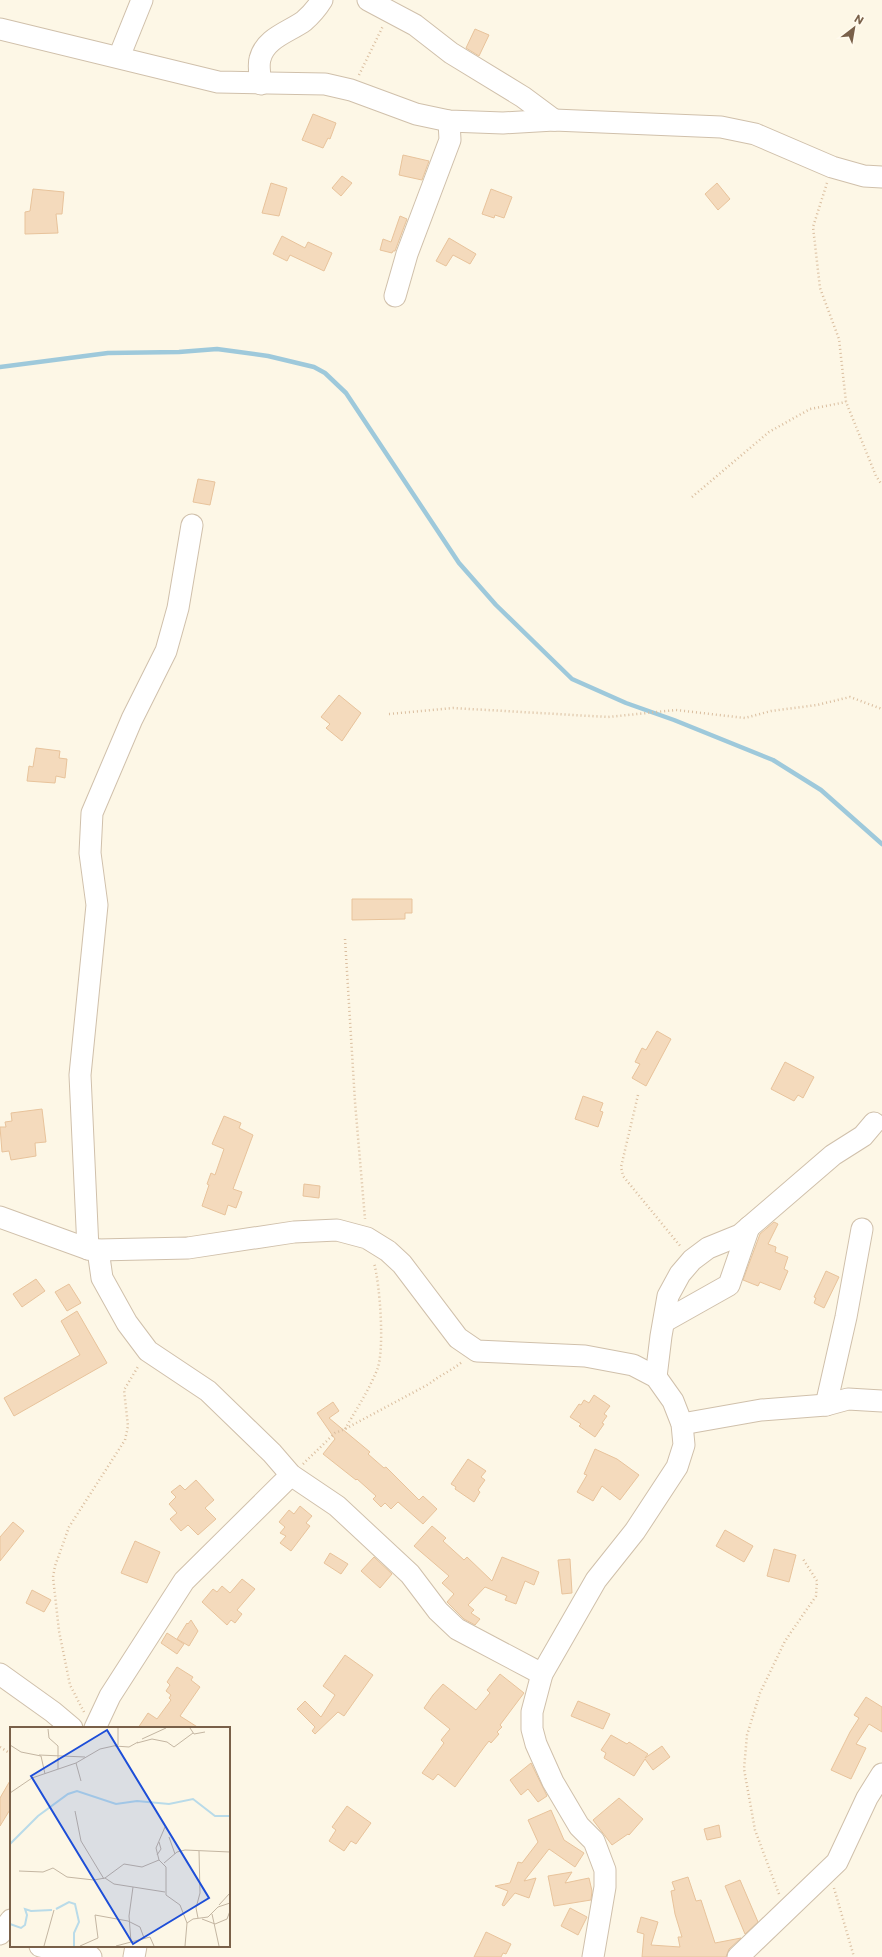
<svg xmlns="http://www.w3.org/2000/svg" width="882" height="1957" font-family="Commissioner,sans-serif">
	<rect width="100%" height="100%" fill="#fdf7e6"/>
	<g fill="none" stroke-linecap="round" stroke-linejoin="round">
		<polyline stroke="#9ec9db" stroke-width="4.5" points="0,367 108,353 179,352 217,349 268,356 314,367 325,373 346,393 459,563 496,605 572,679 626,703 674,720 773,760 821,790 882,844"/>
	</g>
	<g fill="#f4dabc" stroke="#e8c39b">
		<polygon points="475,29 489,35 479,56 466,48"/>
		<polygon points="313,114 336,123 330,139 328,138 323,148 302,140"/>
		<polygon points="403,155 429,161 422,180 399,175"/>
		<polygon points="342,176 352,183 341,196 332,188"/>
		<polygon points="271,183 287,188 279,216 262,213"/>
		<polygon points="717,183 730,199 718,210 705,194"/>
		<polygon points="33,189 64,192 62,214 56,214 58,233 25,234 25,212 30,211"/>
		<polygon points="491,189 512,197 504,218 495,215 494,218 482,214"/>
		<polygon points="400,216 407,219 395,251 393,251 392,253 380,250 383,239 391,242"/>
		<polygon points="282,236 305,248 308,242 332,253 324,271 290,255 287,261 273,254"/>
		<polygon points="449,238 476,254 470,264 453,255 446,266 436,261"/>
		<polygon points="198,479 215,482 210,505 193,502"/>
		<polygon points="339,695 361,713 342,741 326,728 330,724 321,717"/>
		<polygon points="36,748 60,751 59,758 67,759 65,778 56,776 55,783 27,781 29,766 33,767"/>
		<polygon points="352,899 412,899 412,913 405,913 405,919 352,920"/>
		<polygon points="657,1031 671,1039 646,1086 632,1078 640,1064 635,1062 642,1048 646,1050"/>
		<polygon points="785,1062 814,1077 803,1098 798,1095 794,1101 771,1089"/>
		<polygon points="583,1096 603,1103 600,1111 603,1112 598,1127 575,1119"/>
		<polygon points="42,1109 46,1142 35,1143 36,1156 11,1160 9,1151 2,1152 0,1127 6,1127 5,1122 12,1121 11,1113"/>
		<polygon points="224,1116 241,1123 239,1128 253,1135 233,1189 242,1192 236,1208 228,1205 225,1215 202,1206 209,1185 207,1184 211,1173 215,1175 224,1149 212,1144"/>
		<polygon points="304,1184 320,1186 319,1198 303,1196"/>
		<polygon points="774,1222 778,1224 768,1244 776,1247 775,1252 788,1257 784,1269 788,1271 780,1290 760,1282 758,1286 743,1280 760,1234"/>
		<polygon points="826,1271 839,1277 824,1308 814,1303 816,1298 814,1297"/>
		<polygon points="36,1279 45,1291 22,1307 13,1294"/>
		<polygon points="69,1284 81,1303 67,1311 55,1292"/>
		<polygon points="77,1311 107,1363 14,1416 4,1398 80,1355 61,1321"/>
		<polygon points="594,1395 610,1406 604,1414 607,1416 602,1423 604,1424 595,1437 579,1426 581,1424 570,1417 579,1404 581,1405 584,1400 589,1403"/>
		<polygon points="333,1402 339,1411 329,1418 370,1452 368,1454 384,1468 386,1467 419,1500 423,1496 437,1509 423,1524 398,1502 391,1509 385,1503 381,1507 373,1499 376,1496 357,1479 356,1480 323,1454 335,1439 317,1413"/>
		<polygon points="595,1449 617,1459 639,1475 620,1500 602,1486 593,1501 577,1492 587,1475 584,1474"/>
		<polygon points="468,1459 486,1471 481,1477 485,1480 478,1490 480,1492 474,1502 455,1489 456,1487 451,1484"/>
		<polygon points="196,1480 214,1500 205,1508 216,1519 198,1535 188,1525 181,1531 170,1519 177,1513 169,1504 176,1497 171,1492 180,1485 185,1490"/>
		<polygon points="300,1506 312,1516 306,1523 310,1526 291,1551 280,1543 286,1536 280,1533 285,1527 279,1522 289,1510 294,1514"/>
		<polygon points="13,1522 24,1531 0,1561 0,1537"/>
		<polygon points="432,1526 446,1538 443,1541 464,1560 467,1557 492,1581 502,1557 539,1572 534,1585 525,1581 516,1604 505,1600 507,1596 485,1587 468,1605 474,1610 471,1613 480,1619 475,1625 464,1619 447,1602 454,1594 442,1583 449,1576 414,1546"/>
		<polygon points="725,1530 753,1546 744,1562 716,1546"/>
		<polygon points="135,1541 160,1552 147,1583 121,1573"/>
		<polygon points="774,1549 796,1555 789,1582 767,1576"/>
		<polygon points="330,1553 348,1564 341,1574 324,1563"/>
		<polygon points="374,1557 392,1574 380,1588 361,1571"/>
		<polygon points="570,1559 572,1593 562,1594 558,1560"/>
		<polygon points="242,1579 255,1589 237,1610 242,1614 235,1623 231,1620 227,1625 202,1602 213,1589 217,1592 222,1586 230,1593"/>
		<polygon points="32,1590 51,1600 44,1612 26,1603"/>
		<polygon points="191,1620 198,1631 189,1646 177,1639 187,1623 188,1624"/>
		<polygon points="167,1633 184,1644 177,1654 161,1643"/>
		<polygon points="345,1655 373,1675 344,1716 338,1712 315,1734 312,1731 315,1727 297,1709 305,1701 321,1717 335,1695 323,1686"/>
		<polygon points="177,1667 193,1677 191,1680 200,1687 180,1716 199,1728 138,1728 148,1713 157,1719 171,1700 169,1698 171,1695 166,1691 170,1685 167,1682"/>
		<polygon points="500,1674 524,1693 500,1725 502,1727 497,1732 499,1734 491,1743 489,1741 485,1746 455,1787 438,1774 433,1780 422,1773 444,1743 441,1740 450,1729 424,1708 433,1695 443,1684 476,1710 490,1693 487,1690"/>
		<polygon points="866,1697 882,1707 882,1732 869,1724 856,1744 866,1748 851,1779 831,1770 850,1732 859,1718 854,1715"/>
		<polygon points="578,1701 610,1714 603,1729 571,1716"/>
		<polygon points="611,1735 627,1744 629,1742 648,1754 645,1758 662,1746 670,1757 653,1770 645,1759 634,1776 604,1758 606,1753 601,1750"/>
		<polygon points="531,1763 547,1796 538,1802 528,1789 521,1795 510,1780"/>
		<polygon points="11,1779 11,1808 0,1826 0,1798"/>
		<polygon points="619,1798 643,1819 629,1835 628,1834 612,1845 593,1820"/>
		<polygon points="347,1806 371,1823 356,1844 351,1841 344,1851 329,1841 336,1830 332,1827"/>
		<polygon points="551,1810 564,1840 584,1853 575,1867 549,1849 524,1881 536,1878 529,1898 515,1893 504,1906 502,1905 508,1891 495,1886 510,1883 518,1862 522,1863 538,1842 528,1820"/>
		<polygon points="719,1825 721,1837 707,1840 704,1829"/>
		<polygon points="572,1872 565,1883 589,1878 592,1891 591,1900 554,1906 548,1876"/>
		<polygon points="688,1877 696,1901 701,1900 715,1943 741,1938 729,1949 726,1957 642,1957 644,1934 637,1932 641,1917 658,1922 651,1945 680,1947 678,1937 682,1937 675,1914 671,1891 675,1890 672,1882"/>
		<polygon points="740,1880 758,1922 745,1934 725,1886"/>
		<polygon points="570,1908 587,1917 578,1935 561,1926"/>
		<polygon points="486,1932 511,1944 506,1954 503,1953 501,1957 474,1957"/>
	</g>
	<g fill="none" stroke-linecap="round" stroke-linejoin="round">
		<defs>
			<g id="minor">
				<polyline points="368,0 415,25 451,53 523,97 554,120"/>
				<polyline points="0,29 218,82 325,84 351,90 416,114 449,121 503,123 554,120 721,127 755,134 832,167 864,176 882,177"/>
				<polyline points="119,57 142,0"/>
				<path d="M261,84c-1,-8 -3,-18 -1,-25 5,-21 29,-27 44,-38 7,-6 13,-13 18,-21"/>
				<polyline points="395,296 407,254 450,140 449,121"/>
				<polyline points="0,1217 88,1249 98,1250 188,1248 294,1232 337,1230 367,1238 388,1251 402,1264 458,1338 477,1351 585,1356 633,1365 656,1377 673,1401 682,1424 684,1445 677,1467 635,1531 596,1580 542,1674 532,1712 532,1729 536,1744 553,1782 579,1826 594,1841 605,1870 605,1887 593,1957"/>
				<polyline points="88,1249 80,1075 97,905 90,853 92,813 132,719 166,651 178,608 192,525"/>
				<polyline points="98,1250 102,1278 127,1323 148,1351 208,1391 272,1453 291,1475 337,1506 410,1574 438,1611 457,1629 542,1674"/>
				<polyline points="665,1321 729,1285 749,1227"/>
				<polyline points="656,1377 661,1336 668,1296 680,1274 692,1260 708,1248 740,1235 833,1155 863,1136 874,1123"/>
				<polyline points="826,1405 846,1317 862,1229"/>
				<polyline points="682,1424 761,1410 826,1405 848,1399 882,1401"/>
				<polyline points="0,1674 53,1712 72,1728"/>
				<polyline points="95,1728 110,1696 184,1581 291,1475"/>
				<polyline points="0,1934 11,1920"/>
				<polyline points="40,1946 91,1957"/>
				<polyline points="134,1957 136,1946"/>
				<polyline points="738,1957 837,1862 867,1798 882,1774"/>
			</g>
		</defs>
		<use href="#minor" stroke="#d0c0ab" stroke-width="23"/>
		<g stroke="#dabe9f" stroke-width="2.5" stroke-dasharray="1 3" stroke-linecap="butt">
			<polyline points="359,75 383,26"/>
			<polyline points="827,183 813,227 820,288 839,339 846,402 876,476 882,485"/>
			<polyline points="692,497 769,432 810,409 846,402"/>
			<polyline points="389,714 453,708 608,717 676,710 745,718 771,711 817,705 850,697 882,709"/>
			<polyline points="345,939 355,1102 365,1219"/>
			<polyline points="638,1095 621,1167 623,1176 681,1247"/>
			<path d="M345,1429c11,-19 24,-39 32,-59 8,-19 3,-86 -3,-107"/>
			<path d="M303,1464l32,-31 10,-4 84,-45c11,-9 22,-13 33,-22"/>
			<polyline points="84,1712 70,1685 59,1631 53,1577 55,1566 69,1527 125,1440 128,1426 124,1390 139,1365"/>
			<polyline points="0,1747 11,1754"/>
			<polyline points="834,1888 854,1957"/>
			<polyline points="779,1894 755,1830 744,1769 747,1735 760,1693 785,1641 816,1596 817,1581 803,1559"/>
		</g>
		<use href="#minor" stroke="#fff" stroke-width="21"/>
	</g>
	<g transform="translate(10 1727)">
		<rect width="220" height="220" fill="#fdf7e6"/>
		<path fill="none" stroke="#b9dbe9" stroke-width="2" d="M0,117l28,-28 30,-22 9,-3 39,13 21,-3 32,3 24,-5 22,17h15M46,182l13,-7 6,2 4,18 -5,11v13M0,197l11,4 4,-3 2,-10 -2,-6 6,2 21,-1"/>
		<path fill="none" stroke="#c4b6a2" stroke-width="1" d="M180,1l4,6 11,-2M38,2l1,9 9,8v23M132,12l24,-11M127,16l15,-4 15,3 7,5 19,-14M0,18l11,7 20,4 4,18M105,19l14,1 9,-5M29,28l46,2M66,36l5,18M0,66l22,-15 44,-15 24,-14 18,-4v-17M65,84l6,30 23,38M159,110l6,17M147,128l4,-6 -2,-7M149,133l-3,-12 9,-21M154,136l13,-11 8,-2 45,2M9,144l24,1 10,-4 14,9 27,3 11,-2 19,-14 18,3 17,-7 7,7v28l14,10 7,18M95,151l9,6 51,8M209,178l11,-12M202,187l7,32M188,191l-2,-10 4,-15 -1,-42M192,192l13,5 12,-5 3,-8M121,215l-2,-26 4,-29M34,219l10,-36M70,219l18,-8 -3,-23 33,6 12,6 4,11M106,219l34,-9 4,9M175,219l2,-23 6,-4 15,-2 10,-10 12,-4"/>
		<path fill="#1d4ed8" fill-opacity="0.15" stroke="#1d4ed8" stroke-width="2" d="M97,3l102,168 -76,46 -102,-168z"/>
		<rect width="220" height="220" fill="none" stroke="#796049" stroke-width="2"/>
	</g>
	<g transform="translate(854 28) rotate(31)" stroke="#fffaed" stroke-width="3" paint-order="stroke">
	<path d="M0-3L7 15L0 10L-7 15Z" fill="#796049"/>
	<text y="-6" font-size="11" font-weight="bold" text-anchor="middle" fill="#796049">N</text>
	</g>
</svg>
